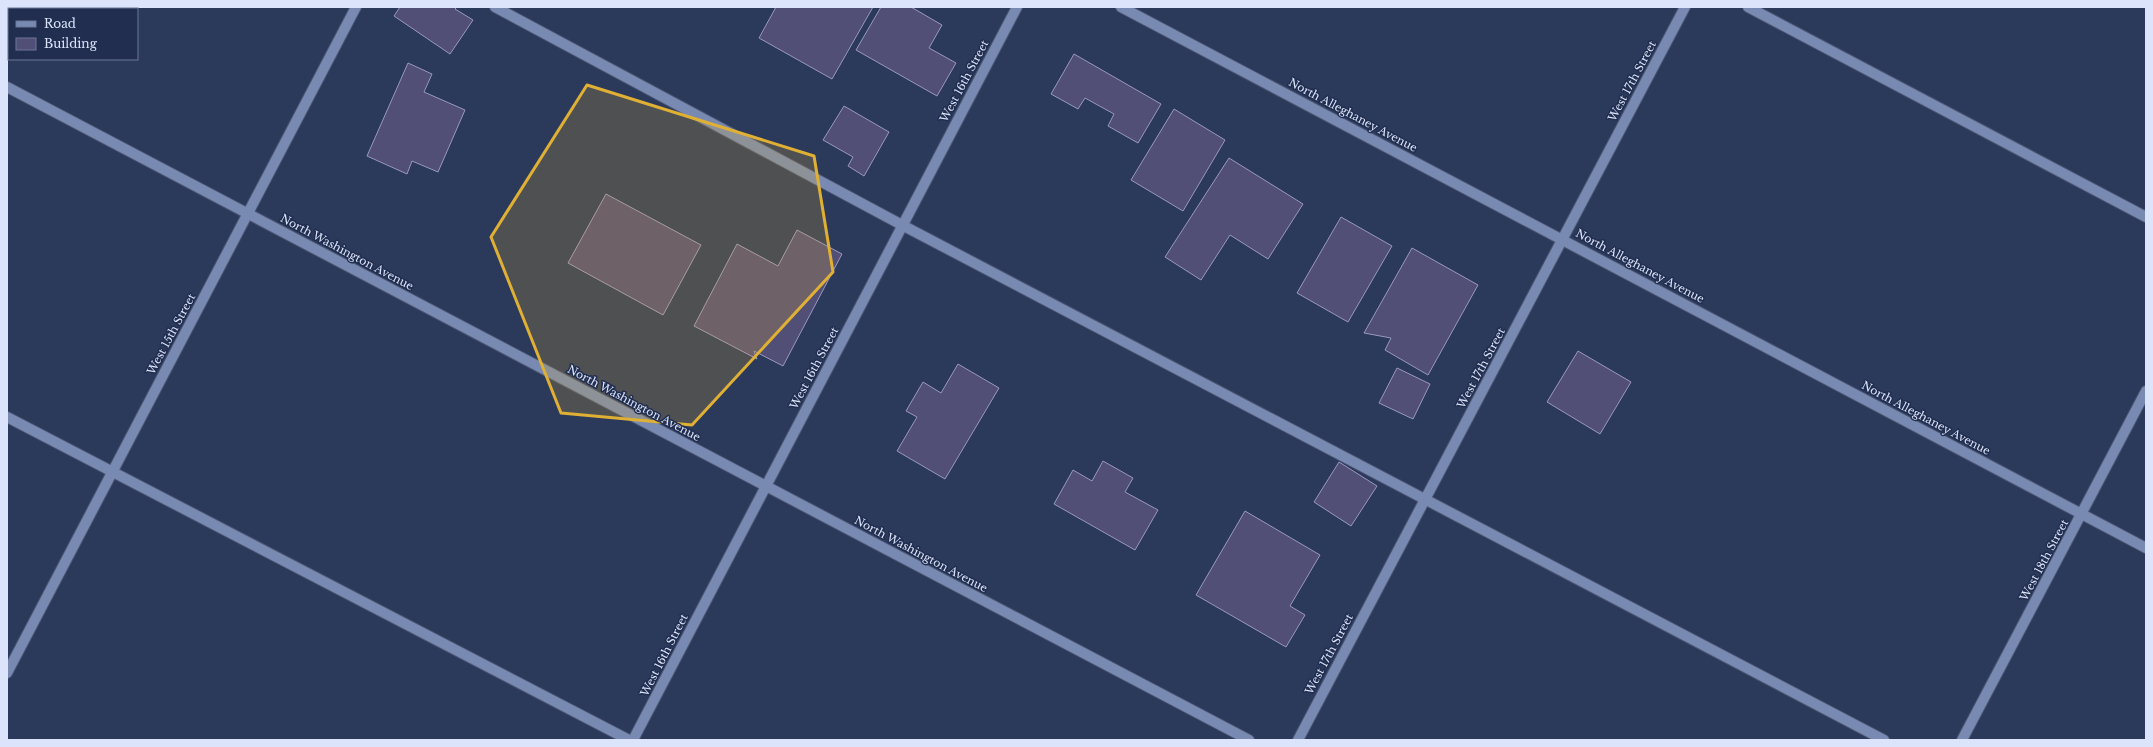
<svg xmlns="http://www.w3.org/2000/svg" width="2153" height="747" font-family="'Libre Baskerville',serif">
	<rect width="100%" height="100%" fill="#2b395b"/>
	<g fill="#524f76" stroke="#9998c3">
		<polygon points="400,7 457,7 455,9 473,20 450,54 394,16"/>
		<polygon points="776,7 873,7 832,79 759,38"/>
		<polygon points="881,7 911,7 942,25 929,48 956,63 937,96 856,50"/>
		<polygon points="1074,54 1161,104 1138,143 1108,126 1114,114 1085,98 1078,109 1051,94"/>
		<polygon points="408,63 432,74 424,92 465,110 438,172 412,161 407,174 367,156"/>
		<polygon points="844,106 889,132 864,176 848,166 853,157 823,140"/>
		<polygon points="1174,109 1225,140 1183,211 1131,180"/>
		<polygon points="1229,158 1303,204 1268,259 1230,235 1201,280 1165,257"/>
		<polygon points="606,194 701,245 663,315 568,263"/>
		<polygon points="1341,217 1392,246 1348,322 1297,293"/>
		<polygon points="797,230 842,254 783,366 754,351 757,359 694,326 737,244 778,266"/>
		<polygon points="1412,248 1478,285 1428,375 1385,350 1391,338 1364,333"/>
		<polygon points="1578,351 1631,382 1600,434 1547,402"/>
		<polygon points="958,364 999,388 945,479 897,451 917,417 906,411 923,382 941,393"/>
		<polygon points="1397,368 1430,384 1413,419 1379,403"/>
		<polygon points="1103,461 1133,478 1125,492 1158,510 1135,550 1054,504 1073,470 1092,481"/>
		<polygon points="1339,462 1377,486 1351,526 1314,502"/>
		<polygon points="1245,511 1320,555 1290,606 1305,615 1286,647 1196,595"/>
	</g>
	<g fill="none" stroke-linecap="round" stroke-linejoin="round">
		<defs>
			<g id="minor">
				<polyline points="495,7 902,225 1884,740"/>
				<polyline points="1121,7 2146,548"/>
				<polyline points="1748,7 2146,217"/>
				<polyline points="7,87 1249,740"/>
				<polyline points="7,417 629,740"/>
				<polyline points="7,673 356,7"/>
				<polyline points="633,740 1017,7"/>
				<polyline points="1298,740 1685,7"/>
				<polyline points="1962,740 2146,391"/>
			</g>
		</defs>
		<use href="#minor" stroke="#4b5673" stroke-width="12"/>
		<use href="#minor" stroke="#798ab2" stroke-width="10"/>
	</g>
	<path fill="#dfb034" fill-opacity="0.2" stroke="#dfb034" stroke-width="3" stroke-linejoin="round" d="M587,85l227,71 19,116 -141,153 -131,-12 -70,-176z"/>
	<g text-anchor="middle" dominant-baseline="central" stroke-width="3" stroke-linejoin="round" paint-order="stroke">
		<g font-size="11" fill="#dbe4fa" stroke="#212e50">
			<text transform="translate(964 81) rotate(-62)">West 16th Street</text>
			<text transform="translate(1632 81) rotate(-62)">West 17th Street</text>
			<text transform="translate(1353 115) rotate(28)">North Alleghaney Avenue</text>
			<text transform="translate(347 252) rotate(28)">North Washington Avenue</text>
			<text transform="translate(1640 266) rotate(28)">North Alleghaney Avenue</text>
			<text transform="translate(171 334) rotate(-62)">West 15th Street</text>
			<text transform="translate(814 368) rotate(-62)">West 16th Street</text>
			<text transform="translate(1481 368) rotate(-62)">West 17th Street</text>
			<text transform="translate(634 403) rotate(28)">North Washington Avenue</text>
			<text transform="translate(1926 418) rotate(28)">North Alleghaney Avenue</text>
			<text transform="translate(921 554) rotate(28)">North Washington Avenue</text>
			<text transform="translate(2044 560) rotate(-62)">West 18th Street</text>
			<text transform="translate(1329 654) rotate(-62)">West 17th Street</text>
			<text transform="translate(664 655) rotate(-63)">West 16th Street</text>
		</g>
	</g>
	<rect width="2153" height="747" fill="none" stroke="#dbe4fa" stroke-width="16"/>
	<rect x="8" y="8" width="130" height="52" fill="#212e50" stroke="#6b7794"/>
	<rect x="16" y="21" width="20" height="6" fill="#798ab2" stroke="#6b7794"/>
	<text x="44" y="28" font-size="12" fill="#dbe4fa">Road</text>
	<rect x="16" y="38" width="20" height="12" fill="#524f76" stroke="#6b7794"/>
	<text x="44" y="48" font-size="12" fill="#dbe4fa">Building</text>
</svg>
